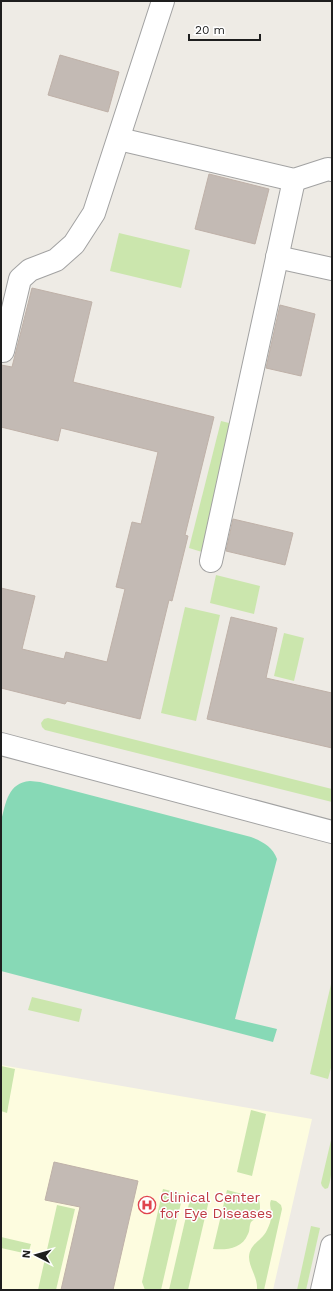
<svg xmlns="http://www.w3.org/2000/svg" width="333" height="1291" font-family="'Work Sans',sans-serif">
	<rect width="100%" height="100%" fill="#eeebe5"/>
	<polygon fill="#fdfcdf" points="1,1065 312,1119 273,1290 1,1290"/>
	<g fill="#cbe6ad">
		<polygon points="119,233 190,250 181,288 110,271"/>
		<polygon points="221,421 233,424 202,552 189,548"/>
		<polygon points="216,575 260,586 254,614 210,603"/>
		<polygon points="185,607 220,615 196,721 161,713"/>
		<polygon points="284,633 304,638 294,681 274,676"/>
		<polygon points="48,718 332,789 332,802 45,730 42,727 41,723 44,719"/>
		<polygon points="332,980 332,1064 328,1079 310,1074"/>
		<polygon points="32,997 82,1009 79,1022 28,1010"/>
		<polygon points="1,1066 15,1069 7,1113 1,1111"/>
		<polygon points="251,1110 266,1114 252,1176 237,1172"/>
		<path d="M332,1136c0,14 1,41 -4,52l-3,1 -3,-3 -1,-3z"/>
		<polygon points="163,1189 183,1194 161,1290 145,1290 142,1282"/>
		<path d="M227,1190l31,8c3,6 3,15 -2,20 -2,2 -3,2 -5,4 -2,4 -1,9 -3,12 -6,15 -21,16 -35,15z"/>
		<polygon points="191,1195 209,1200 188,1290 169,1290"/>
		<path d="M271,1200l5,1 5,4 1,4 -18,81h-7c1,-13 -8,-22 -8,-33 1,-14 13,-16 18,-27 3,-6 5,-12 4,-18 0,-5 -2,-7 0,-12z"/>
		<polygon points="57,1205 75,1209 56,1290 38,1290"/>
		<polygon points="311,1226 320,1228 306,1290 297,1290"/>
		<polygon points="1,1237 31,1244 28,1254 1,1248"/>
	</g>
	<path fill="#87d9b6" d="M30,781l10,1 211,55c11,4 22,10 26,22l-42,160 42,10 -4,13 -272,-71v-150c5,-19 7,-38 29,-40z"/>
	<g fill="#c3bab4" stroke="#bfb1a8">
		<polygon points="60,55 119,72 108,112 48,95"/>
		<polygon points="209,174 269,189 255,244 195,229"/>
		<polygon points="32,288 92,302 73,382 214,417 185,535 188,536 172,601 169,600 140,719 67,701 65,704 1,688 1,588 35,596 22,649 64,659 66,652 107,662 125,589 116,587 132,522 141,524 158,452 61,428 58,441 1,427 1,365 12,367"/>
		<polygon points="280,305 315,314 301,376 266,368"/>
		<polygon points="233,519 293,533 285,565 226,551"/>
		<polygon points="231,617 277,628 266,678 332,693 332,748 207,719"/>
		<polygon points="54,1162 138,1181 113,1290 61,1290 80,1207 45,1200"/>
	</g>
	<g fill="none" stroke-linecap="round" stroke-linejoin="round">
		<defs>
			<g id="minor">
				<polyline points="119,139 294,180 328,169 332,170"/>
				<polyline points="277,257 332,269"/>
				<polyline points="1,351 3,351 20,279 30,270 56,260 74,244 94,213 163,1"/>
				<polyline points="211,561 294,180"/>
				<polyline points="1,744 332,832"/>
				<polyline points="322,1290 332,1246"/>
			</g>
		</defs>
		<use href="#minor" stroke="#a2a2a2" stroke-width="24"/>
		<use href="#minor" stroke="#fff" stroke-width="22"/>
	</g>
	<defs>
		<symbol id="hospital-ring" viewBox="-11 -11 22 22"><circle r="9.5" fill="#fff" stroke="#e0444e" stroke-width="1.5"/><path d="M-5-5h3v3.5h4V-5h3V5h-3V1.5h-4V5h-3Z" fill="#e0444e"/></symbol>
	</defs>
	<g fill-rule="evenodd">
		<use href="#hospital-ring" x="137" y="1195" width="20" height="20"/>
	</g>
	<g text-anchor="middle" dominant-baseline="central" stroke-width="3" stroke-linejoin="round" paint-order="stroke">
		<g font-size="14" fill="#be3a42" stroke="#fff" text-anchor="start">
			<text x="160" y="1197">Clinical Center<tspan x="160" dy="16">for Eye Diseases</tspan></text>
		</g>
	</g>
	<rect width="333" height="1291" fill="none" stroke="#1e1e1e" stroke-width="4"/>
	<g transform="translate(36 1255) rotate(276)" stroke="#ffffff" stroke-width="3" paint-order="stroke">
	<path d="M0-3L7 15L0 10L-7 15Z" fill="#1e1e1e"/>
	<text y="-6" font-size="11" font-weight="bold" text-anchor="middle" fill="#1e1e1e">N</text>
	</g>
	<path d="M189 34v6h71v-6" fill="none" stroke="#1e1e1e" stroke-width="2"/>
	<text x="195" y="34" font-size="12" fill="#1e1e1e" stroke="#ffffff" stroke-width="3" paint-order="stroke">20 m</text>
</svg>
